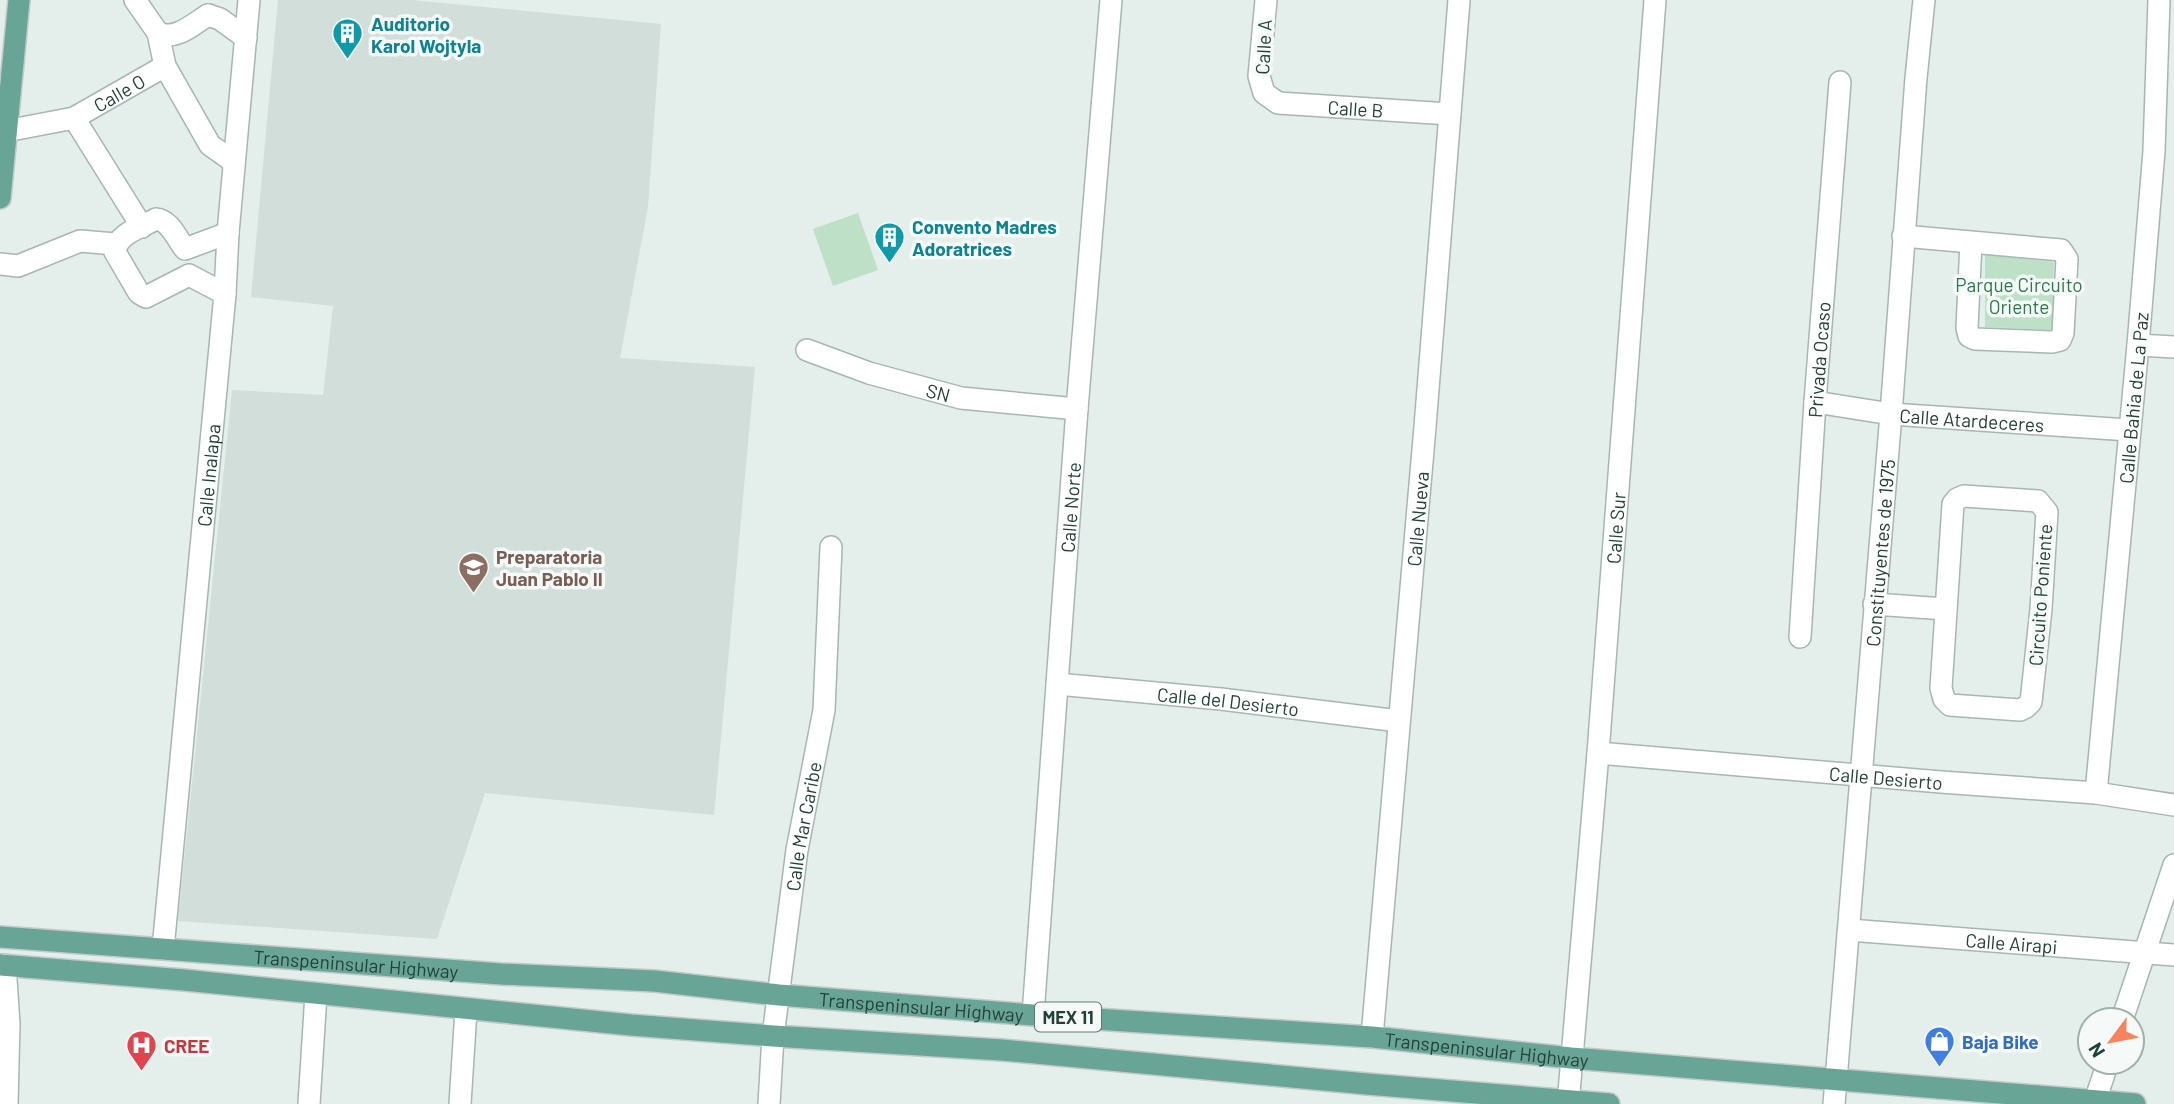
<svg xmlns="http://www.w3.org/2000/svg" width="2174" height="1104" font-family="Barlow,sans-serif">
	<rect width="100%" height="100%" fill="#e4eeea"/>
	<polygon fill="#d2ded9" points="278,0 412,0 661,24 648,207 620,358 755,367 714,815 485,793 437,939 178,921 232,390 323,395 333,306 251,297"/>
	<g fill="#bde0c7">
		<polygon points="858,213 878,270 833,286 813,229"/>
		<polygon points="1985,254 2054,262 2052,330 1985,327"/>
	</g>
	<g fill="none" stroke-linecap="round" stroke-linejoin="round">
		<defs>
			<g id="minor">
				<polyline points="135,0 158,33 165,66 210,145 234,162"/>
				<path id="s1" d="M1266,0l-7,76 5,17 14,10 172,11"/>
				<polyline points="208,15 220,19 246,38"/>
				<path d="M158,33c18,8 35,-9 50,-18"/>
				<polyline points="74,118 142,227"/>
				<path id="s2" d="M6,131l68,-13 91,-52"/>
				<polyline points="1903,236 2061,250 2067,259 2063,333 2060,340 2052,342 1975,339 1969,336 1967,328 1971,242"/>
				<polyline points="0,264 18,266 80,241 115,244"/>
				<path d="M225,294l-36,-19 -43,22 -7,-4 -24,-41c1,-18 27,-25 41,-33 14,1 21,20 29,30l43,-16"/>
				<polyline points="2138,345 2174,347"/>
				<path id="s3" d="M807,350l62,23 92,25 116,11"/>
				<path id="s4" d="M1815,402l76,12 238,16"/>
				<polygon points="1964,496 2038,501 2047,512 2041,609 2031,702 2026,707 2020,710 1950,705 1944,699 1941,688 1953,504 1957,499"/>
				<polyline points="1874,604 1945,609"/>
				<path id="s5" d="M1800,637l15,-235 25,-320"/>
				<path id="s6" d="M1057,684l164,15 178,22"/>
				<path id="s7" d="M1598,753l343,29 155,11 78,12"/>
				<path id="s8" d="M2096,793l42,-448 16,-194 5,-151"/>
				<path id="s9" d="M1849,930l325,25"/>
				<path id="s10" d="M163,949l62,-655 3,-61 21,-233"/>
				<polyline points="5,965 9,1024 7,1104"/>
				<path id="s11" d="M1033,1015l44,-606 34,-409"/>
				<polyline points="2122,1020 2174,865"/>
				<path id="s12" d="M1372,1037l53,-610 34,-427"/>
				<polyline points="2095,1101 2108,1062"/>
				<polyline points="309,1104 316,994"/>
				<polyline points="460,1104 466,1010"/>
				<path id="s13" d="M769,1104l4,-68 24,-186 27,-140 7,-163"/>
				<path id="s14" d="M1568,1104l30,-351 57,-753"/>
				<path id="s15" d="M1834,1104l57,-690 25,-336 8,-78"/>
			</g>
			<g id="major">
				<polyline points="0,198 19,0"/>
				<path id="s16" d="M0,937l501,37 153,7 125,14 254,20 339,22 199,21 564,46"/>
				<polyline points="0,965 184,980 631,1025 773,1036 1002,1050 1367,1084 1609,1104"/>
			</g>
		</defs>
		<use href="#minor" stroke="#a6b7b1" stroke-width="24"/>
		<use href="#major" stroke="#c1cac8" stroke-width="24"/>
		<use href="#minor" stroke="#fff" stroke-width="21"/>
		<use href="#major" stroke="#68a596" stroke-width="21"/>
	</g>
	<defs>
		<symbol id="building-pin" viewBox="-11 -11 22 30"><path d="M0 17L-7.5 6A9.5 9.5 0 1 1 7.5 6Z" fill="#0f9aa8" stroke="#f5faf8"/><path d="M-4-6H4V6H1V3H-1V6H-4ZM-2.5-4.3h1.7v1.8h-1.7ZM.8-4.3h1.7v1.8H.8ZM-2.5-1h1.7V.8h-1.7ZM.8-1h1.7V.8H.8Z" fill="#fff"/></symbol>
		<symbol id="university-pin" viewBox="-11 -11 22 30"><path d="M0 17L-7.5 6A9.5 9.5 0 1 1 7.5 6Z" fill="#8d6e63" stroke="#f5faf8"/><path d="M0-5L7-2L0 1L-7-2ZM-4 1L0 2.5L4 1V4Q0 6-4 4Z" fill="#fff"/></symbol>
		<symbol id="shop-pin" viewBox="-11 -11 22 30"><path d="M0 17L-7.5 6A9.5 9.5 0 1 1 7.5 6Z" fill="#3f7fe0" stroke="#f5faf8"/><path d="M-5-2.5h2.3a2.7 3.5 0 0 1 5.4 0H5L5.5 6h-11ZM-1.5-2.5h3a1.5 2.3 0 0 0-3 0Z" fill="#fff"/></symbol>
		<symbol id="hospital-pin" viewBox="-11 -11 22 30"><path d="M0 17L-7.5 6A9.5 9.5 0 1 1 7.5 6Z" fill="#e0444e" stroke="#f5faf8"/><path d="M-5-5h3v3.5h4V-5h3V5h-3V1.5h-4V5h-3Z" fill="#fff"/></symbol>
	</defs>
	<g fill-rule="evenodd">
		<use href="#building-pin" x="330" y="16" width="35" height="47"/>
		<use href="#building-pin" x="872" y="220" width="35" height="47"/>
		<use href="#university-pin" x="456" y="550" width="35" height="47"/>
		<use href="#shop-pin" x="1922" y="1024" width="35" height="47"/>
		<use href="#hospital-pin" x="124" y="1028" width="35" height="47"/>
	</g>
	<g text-anchor="middle" dominant-baseline="central" stroke-width="7" stroke-linejoin="round" paint-order="stroke">
		<rect fill="#f5faf8" stroke="#627872" stroke-width="2" x="1035" y="1002.5" width="66" height="29" rx="5"/>
		<g font-size="18" font-weight="bold" fill="#234139">
			<text x="1068" y="1017">MEX 11</text>
		</g>
		<g font-size="19" font-weight="bold" fill="#0d838f" stroke="#f5faf8" text-anchor="start">
			<text x="371" y="23">Auditorio<tspan x="371" dy="22">Karol Wojtyla</tspan></text>
			<text x="912" y="226">Convento Madres<tspan x="912" dy="22">Adoratrices</tspan></text>
		</g>
		<g font-size="19" fill="#234139" stroke="#f5faf8">
			<text transform="translate(1263 47) rotate(-87)">Calle A</text>
			<text stroke="none"><textPath href="#s2" startOffset="121">Calle O</textPath></text>
			<text stroke="none"><textPath href="#s1" startOffset="189">Calle B</textPath></text>
			<text stroke="none"><textPath href="#s5" startOffset="278">Privada Ocaso</textPath></text>
			<text stroke="none"><textPath href="#s3" startOffset="138">SN</textPath></text>
			<text stroke="none"><textPath href="#s8" startOffset="397">Calle Bahia de La Paz</textPath></text>
			<text stroke="none"><textPath href="#s4" startOffset="158">Calle Atardeceres</textPath></text>
			<text stroke="none"><textPath href="#s10" startOffset="476">Calle Inalapa</textPath></text>
			<text stroke="none"><textPath href="#s11" startOffset="509">Calle Norte</textPath></text>
			<text stroke="none"><textPath href="#s12" startOffset="520">Calle Nueva</textPath></text>
			<text stroke="none"><textPath href="#s14" startOffset="578">Calle Sur</textPath></text>
			<text stroke="none"><textPath href="#s15" startOffset="553">Constituyentes de 1975</textPath></text>
			<text transform="translate(2040 595) rotate(-86)">Circuito Poniente</text>
			<text stroke="none"><textPath href="#s6" startOffset="172">Calle del Desierto</textPath></text>
			<text stroke="none"><textPath href="#s7" startOffset="289">Calle Desierto</textPath></text>
			<text stroke="none"><textPath href="#s13" startOffset="280">Calle Mar Caribe</textPath></text>
			<text stroke="none"><textPath href="#s9" startOffset="163">Calle Airapi</textPath></text>
			<text stroke="none"><textPath href="#s16" startOffset="357">Transpeninsular Highway</textPath></text>
			<text stroke="none"><textPath href="#s16" startOffset="924">Transpeninsular Highway</textPath></text>
			<text stroke="none"><textPath href="#s16" startOffset="1491">Transpeninsular Highway</textPath></text>
		</g>
		<g font-size="19" fill="#2b794b" stroke="#f5faf8">
			<text x="2019" y="284">Parque Circuito<tspan x="2019" dy="22">Oriente</tspan></text>
		</g>
		<g font-size="19" font-weight="bold" fill="#785e54" stroke="#f5faf8" text-anchor="start">
			<text x="496" y="556">Preparatoria<tspan x="496" dy="22">Juan Pablo II</tspan></text>
		</g>
		<g font-size="19" font-weight="bold" fill="#366cbe" stroke="#f5faf8" text-anchor="start">
			<text x="1962" y="1041">Baja Bike</text>
		</g>
		<g font-size="19" font-weight="bold" fill="#be3a42" stroke="#f5faf8" text-anchor="start">
			<text x="164" y="1045">CREE</text>
		</g>
	</g>
	<g transform="translate(2111 1041) rotate(238)"><circle r="33" fill="#f5faf8" stroke="#a1b0ac" stroke-width="2"/>
	<path d="M0-5L12 26L0 18L-12 26Z" fill="#f6835b"/>
	<text y="-10" font-size="19" font-weight="bold" text-anchor="middle" fill="#234139">N</text>
	</g>
</svg>
